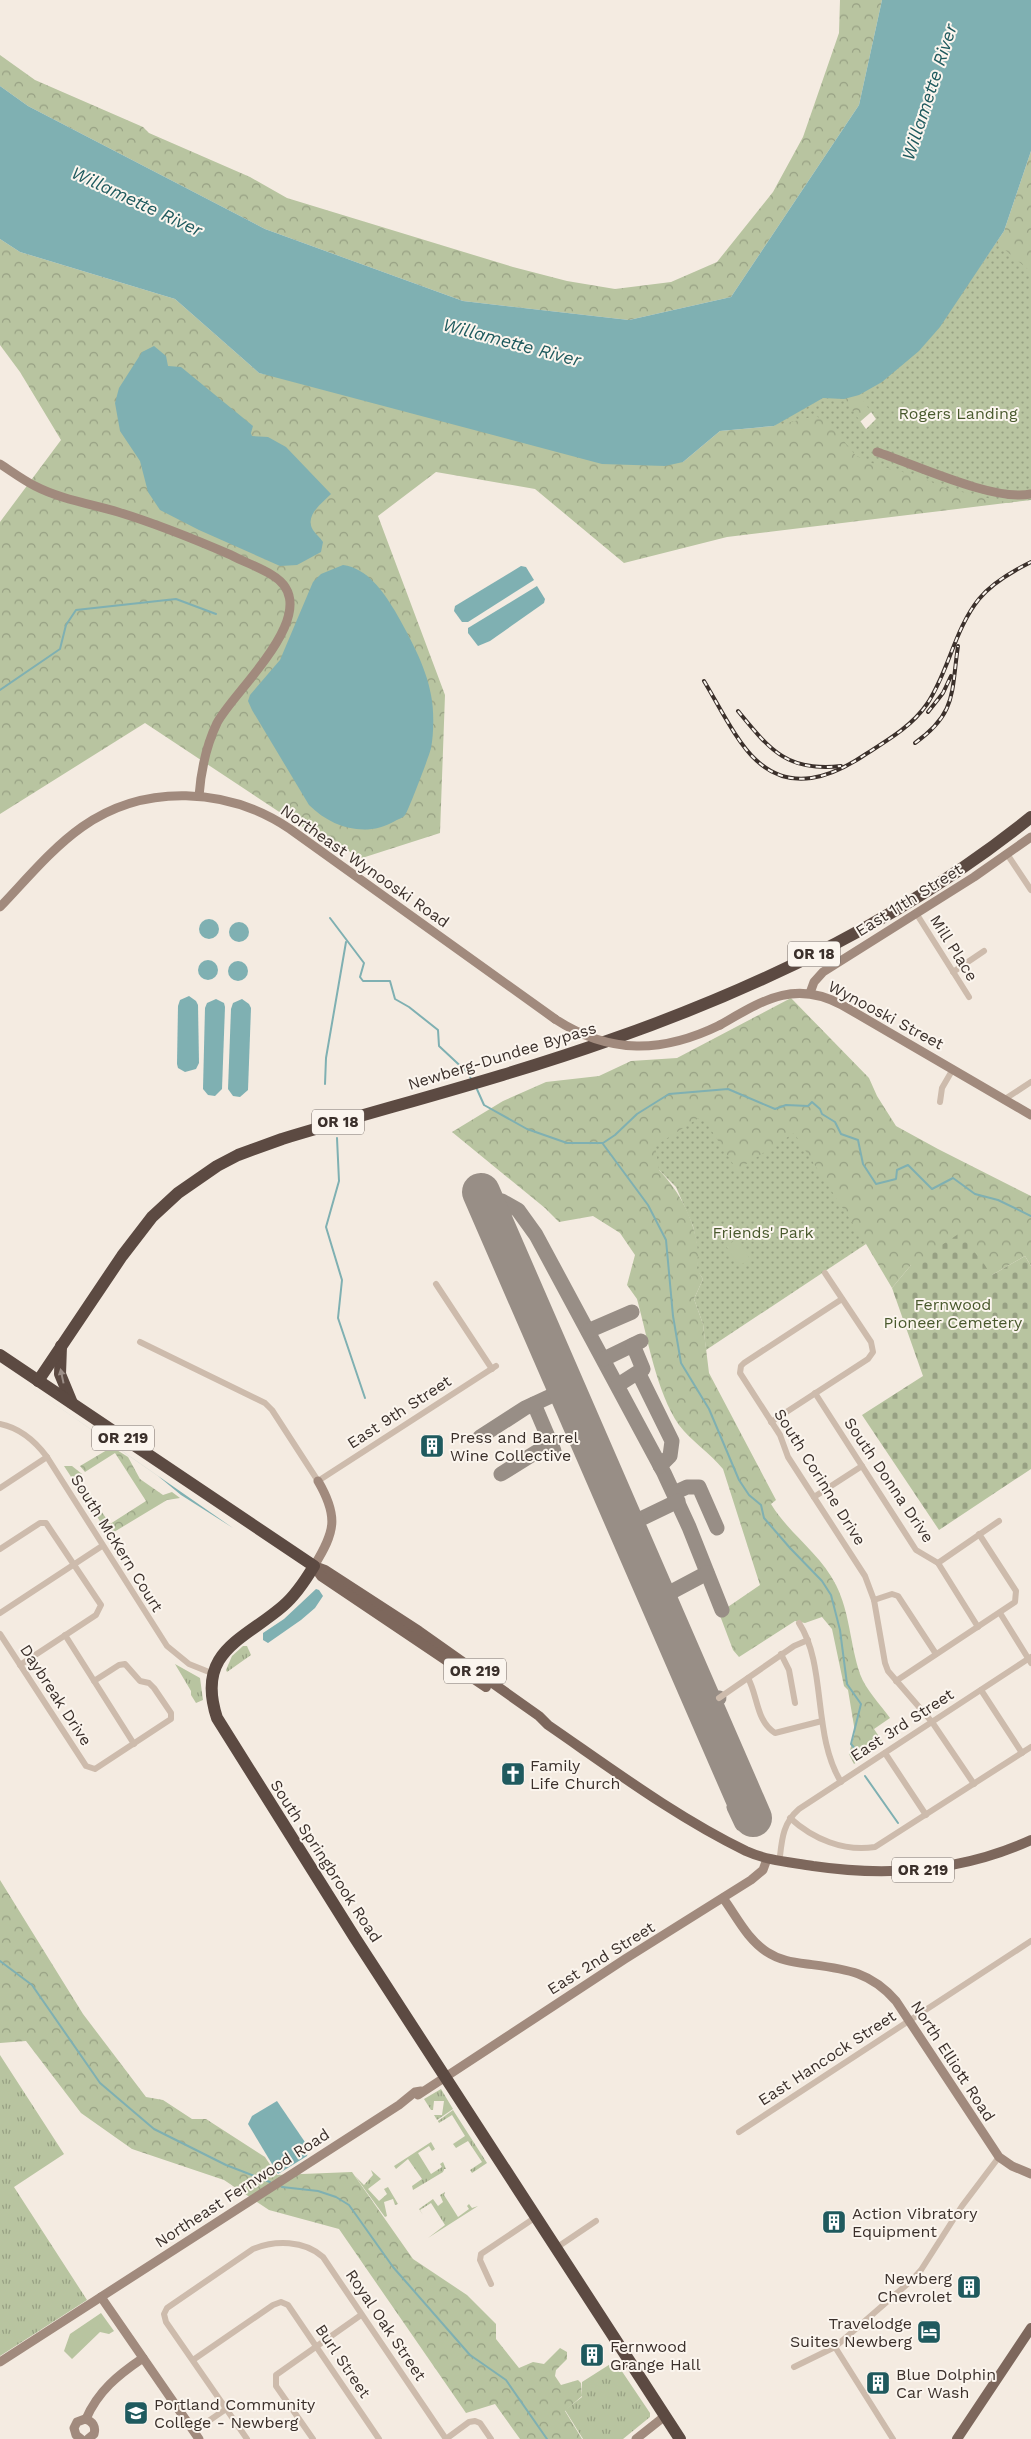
<svg xmlns="http://www.w3.org/2000/svg" width="1031" height="2439" font-family="'Work Sans',sans-serif">
	<defs>
		<pattern id="grass-tufts" width="24" height="20" patternUnits="userSpaceOnUse" patternTransform="scale(1.25)"><rect width="24" height="20" fill="#b8c4a0"/><path d="M3 7l-1-3M5 7V3M7 7l1-3M15 17l-1-3M17 17v-4M19 17l1-3" fill="none" stroke="#97a083"/></pattern>
		<pattern id="forest-crowns" width="20" height="18" patternUnits="userSpaceOnUse" patternTransform="scale(1.25)"><rect width="20" height="18" fill="#b8c4a0"/><path d="M2 6a3 3 0 1 1 6 0M12 15a3 3 0 1 1 6 0" fill="none" stroke="#97a083"/></pattern>
		<pattern id="cemetery-stones" width="16" height="16" patternUnits="userSpaceOnUse" patternTransform="scale(1.25)"><rect width="16" height="16" fill="#b8c4a0"/><path d="M2 7V4a2 2 0 0 1 4 0v3zM10 15v-3a2 2 0 0 1 4 0v3z" fill="#97a083"/></pattern>
		<pattern id="park-dots" width="8" height="8" patternUnits="userSpaceOnUse" patternTransform="scale(1.25)"><rect width="8" height="8" fill="#b8c4a0"/><path d="M2 2h.1M6 6h.1" fill="none" stroke="#97a083" stroke-width="1.8" stroke-linecap="round"/></pattern>
	</defs>
	<rect width="100%" height="100%" fill="#f4ebe1"/>
	<g fill="url(#grass-tufts)">
		<polygon points="243,1646 247,1646 251,1655 227,1672 226,1670 232,1656"/>
		<polygon points="175,1664 200,1678 203,1700 196,1703 191,1695 191,1691"/>
		<polygon points="0,2055 64,2154 14,2187 87,2300 0,2356"/>
		<polygon points="441,2089 453,2109 437,2120 434,2115 442,2115 444,2101 434,2101 433,2110 431,2110 424,2099"/>
		<polygon points="453,2110 487,2163 472,2173 470,2170 482,2162 468,2141 456,2148 453,2144 465,2136 452,2115 439,2123 438,2121"/>
		<polygon points="431,2142 435,2149 432,2151 429,2146 418,2153 431,2174 442,2167 440,2164 443,2162 446,2169 444,2169 443,2172 413,2190 412,2186 422,2179 408,2159 396,2169 394,2166"/>
		<polygon points="371,2170 381,2179 368,2189 379,2201 387,2194 384,2189 388,2187 398,2204 395,2205 393,2199 384,2202 387,2216 385,2217 355,2176 364,2185 373,2175"/>
		<polygon points="445,2192 444,2195 458,2217 469,2209 467,2206 469,2204 472,2208 478,2206 428,2238 445,2225 431,2203 420,2210 423,2215 419,2209 433,2199 438,2206 443,2202 440,2195"/>
		<polygon points="615,2361 650,2413 650,2417 623,2439 583,2439 565,2410 582,2397 582,2382"/>
	</g>
	<g fill="url(#forest-crowns)">
		<polygon points="840,0 882,0 859,105 731,297 629,320 463,301 265,229 28,106 0,86 0,55 35,80 143,127 149,133 250,177 287,198 513,267 567,281 615,289 671,282 717,262 773,192 803,137 839,33"/>
		<polygon points="1031,151 1031,273 854,427 864,453 1031,411 1031,500 727,537 624,563 535,489 436,472 378,516 445,695 440,833 362,858 299,825 145,723 0,814 0,522 61,440 20,372 0,345 0,239 20,252 175,299 259,373 683,462 720,431 774,426 978,269 1004,231"/>
		<path d="M791,998l78,80 8,18 19,30 42,23 93,47v70l-6,-10 -33,19 -81,-10 -19,23 -26,-44 -129,-74h-78c21,22 35,49 39,79 2,14 -4,17 5,30l-9,20 9,25 6,49 67,127 -5,4c19,31 49,49 65,81 14,28 14,59 24,89 6,16 20,30 30,44l-16,11 10,15 -30,20 -5,-10 6,-22 -7,-42 -4,-4 -12,-57 -10,-12 -17,6 -10,-2 -56,36 -6,-7 -14,-37 41,-28 -37,-116c-13,-16 -33,-29 -44,-44 -23,-34 -31,-86 -42,-126l-10,-14 8,-30 -15,-22 -27,-17 -34,6 -14,-14 -93,-76 51,-31 43,-19 53,-6 32,-15 46,-3z"/>
		<polygon points="112,1447 128,1457 140,1479 163,1495 172,1492 180,1498 167,1500 109,1535 64,1466 72,1466 82,1474 78,1477 110,1524 146,1501 115,1453 85,1472 80,1466"/>
		<polygon points="0,1880 83,2014 146,2097 163,2100 192,2119 206,2119 265,2157 277,2175 352,2172 413,2259 467,2295 496,2324 496,2339 519,2368 533,2362 544,2364 560,2348 567,2352 567,2359 556,2370 555,2376 561,2385 578,2380 581,2383 582,2396 565,2411 582,2439 520,2439 495,2404 466,2413 339,2229 269,2210 224,2180 132,2149 81,2113 26,2041 0,2043"/>
	</g>
	<polygon fill="url(#cemetery-stones)" points="960,1233 992,1275 1025,1256 1031,1266 1031,1469 939,1530 862,1415 923,1376 892,1288 911,1265"/>
	<g fill="url(#park-dots)">
		<path d="M997,243l34,29v227l-23,4 -67,-16 -19,-10 -43,-11 -23,-10 -25,-31 -15,-9 -42,10 49,-28 21,1 22,30 10,-10 -17,-24c68,-38 94,-91 138,-152z"/>
		<polygon points="702,1116 737,1170 794,1133 866,1244 706,1350 703,1324 694,1299 703,1279 697,1270 698,1251 693,1226 676,1187 659,1170 655,1146"/>
	</g>
	<g fill="#b8c4a0">
		<polygon points="737,1239 750,1259 739,1266 726,1246"/>
		<polygon points="101,2313 114,2331 109,2334 100,2332 72,2359 64,2351 70,2334"/>
	</g>
	<g fill="#7fb0b2">
		<polygon points="882,0 1031,0 1031,151 1004,231 940,327 919,351 882,382 859,395 844,399 823,398 774,426 720,431 683,462 665,466 602,464 259,373 175,299 20,252 0,239 0,86 28,106 265,229 463,301 629,320 731,297 859,105"/>
		<path d="M154,346l12,10 2,10 13,1 72,59 -2,7 1,3 16,1 18,10 45,47c-9,9 -27,22 -18,36 3,5 7,7 10,12l-2,10 -24,13 -17,1 -81,-36 -39,-20 -12,-18 -8,-31 -20,-30 -5,-28 4,-15 23,-36z"/>
		<path d="M343,565c24,3 40,26 52,46 14,25 31,55 36,84 3,14 3,38 0,53 -1,6 -23,64 -26,67 -2,3 -7,4 -10,6 -29,17 -63,7 -86,-16l-57,-95 -4,-9 2,-6 30,-35 33,-78 8,-8z"/>
		<polygon points="521,566 526,567 534,580 468,622 462,622 454,611 455,606"/>
		<polygon points="537,586 545,599 544,603 490,641 478,646 468,633 468,628"/>
		<circle cx="209" cy="929" r="10"/>
		<circle cx="239" cy="932" r="10"/>
		<circle cx="208" cy="970" r="10"/>
		<circle cx="238" cy="971" r="10"/>
		<polygon points="189,996 196,1001 198,1005 199,1063 196,1069 185,1072 178,1068 177,1064 178,1006 180,1000"/>
		<polygon points="216,999 224,1003 225,1007 222,1089 215,1096 208,1095 203,1089 205,1008 207,1003"/>
		<polygon points="242,999 249,1004 251,1008 248,1090 240,1097 233,1096 228,1089 231,1009 233,1003"/>
		<polygon points="20,1380 233,1528 181,1495 158,1476"/>
		<polygon points="316,1589 319,1590 323,1596 315,1608 301,1620 268,1643 263,1640 263,1633 284,1619"/>
		<polygon points="277,2101 309,2148 307,2156 278,2174 248,2124 252,2116"/>
	</g>
	<g fill="none" stroke-linecap="round" stroke-linejoin="round">
		<g stroke="#7fb0b2" stroke-width="2">
			<polyline points="0,690 60,649 66,625 76,610 176,599 216,614"/>
			<polyline points="330,918 364,963 360,977 363,981 390,981 395,999 409,1007 438,1030 439,1046 469,1074 471,1079"/>
			<polyline points="325,1084 326,1058 346,942"/>
			<polyline points="476,1087 484,1105 527,1129 567,1143 603,1143 615,1135 637,1114 669,1094 728,1089 775,1109 786,1105 808,1106 812,1102 820,1109 822,1114 835,1122 841,1134 858,1140 863,1164 876,1184 896,1179 897,1170 908,1165 932,1189 953,1178 975,1194 998,1200 1031,1216"/>
			<polyline points="337,1138 339,1181 326,1227 342,1280 338,1318 365,1398"/>
			<polyline points="603,1144 648,1205 666,1240 673,1316 681,1363 709,1409 739,1480 749,1495 761,1505 764,1518 790,1548 822,1581 831,1595 840,1630 847,1684 861,1704 851,1744 856,1750 858,1761"/>
			<polyline points="865,1776 898,1823"/>
			<polyline points="0,1961 32,1985 100,2083 154,2129 226,2165 270,2182"/>
			<polyline points="282,2187 318,2191 336,2197 349,2205 393,2267 470,2355 506,2380 547,2439"/>
		</g>
		<g stroke="#988e86" stroke-width="15">
			<polyline points="490,1213 492,1203 502,1201 518,1210 536,1235 664,1473 689,1527 722,1610"/>
			<polyline points="588,1331 632,1312"/>
			<polyline points="604,1359 641,1341"/>
			<polyline points="639,1374 672,1441 670,1456 660,1466"/>
			<polyline points="618,1385 643,1369 633,1345"/>
			<polyline points="534,1404 554,1451"/>
			<polyline points="480,1437 525,1408 566,1389"/>
			<polyline points="501,1474 551,1443"/>
			<polyline points="674,1493 687,1487 699,1487 717,1528"/>
			<polyline points="626,1526 678,1501"/>
			<polyline points="658,1599 707,1573"/>
			<polyline points="704,1706 719,1698"/>
			<polyline points="742,1793 734,1807 742,1824 745,1825 753,1818"/>
		</g>
		<polyline stroke="#988e86" stroke-width="38" points="481,1192 753,1818"/>
		<g stroke="#cdbbac" stroke-width="6">
			<polyline points="1007,854 1031,890"/>
			<polyline points="916,913 969,997"/>
			<polyline points="953,972 984,951"/>
			<polyline points="1005,1099 1031,1082"/>
			<polyline points="940,1102 942,1088 953,1069"/>
			<polyline points="436,1284 492,1369"/>
			<polyline points="842,1299 744,1363 741,1366 740,1373 780,1435 788,1457 865,1576 874,1600 885,1663 888,1671 932,1722 974,1784"/>
			<polyline points="140,1342 265,1403 272,1410 318,1481 496,1366"/>
			<polyline points="815,1393 916,1550 938,1563 978,1627"/>
			<polyline points="771,1422 868,1359 873,1352 871,1342 825,1273"/>
			<path d="M0,1424c20,4 35,17 47,33l120,189 22,18 25,10"/>
			<polyline points="0,1488 47,1457"/>
			<polyline points="814,1497 862,1466"/>
			<polyline points="0,1549 40,1523 46,1523 101,1605 96,1615 20,1665"/>
			<polyline points="938,1563 999,1521"/>
			<polyline points="874,1600 892,1594 898,1596 936,1654"/>
			<polyline points="0,1613 102,1546"/>
			<polyline points="1000,1613 1031,1663"/>
			<path d="M799,1623c28,43 13,112 42,159"/>
			<polyline points="0,1634 86,1766 95,1769 171,1719 171,1713 154,1688 149,1683 140,1681 125,1664 119,1665 94,1681"/>
			<polyline points="65,1635 134,1744"/>
			<polyline points="781,1654 789,1670 795,1703"/>
			<path d="M748,1678c10,18 8,43 27,55l47,-12"/>
			<polyline points="896,1681 1015,1602 1016,1591 979,1534"/>
			<polyline points="981,1690 1022,1753"/>
			<polyline points="719,1698 794,1646 808,1640"/>
			<polyline points="885,1753 926,1815"/>
			<path d="M790,1818c23,21 54,34 85,29l156,-100"/>
			<path d="M780,1856c2,-19 4,-34 19,-47l232,-152"/>
			<polyline points="739,2132 1031,1941"/>
			<polyline points="556,2248 596,2221"/>
			<polyline points="491,2284 480,2260 481,2254 536,2217"/>
			<polyline points="835,2347 893,2439"/>
			<polyline points="193,2360 273,2305 281,2302 288,2305 379,2439"/>
			<polyline points="794,2367 835,2347 912,2280 921,2270 962,2206 999,2157"/>
			<polyline points="194,2431 226,2409"/>
			<path d="M247,2439l-81,-117 -2,-8 3,-6 86,-59c22,-9 51,-9 70,8l123,182"/>
			<polyline points="313,2439 276,2386 276,2375 361,2315"/>
			<polyline points="446,2439 469,2422 475,2421 480,2423 491,2439"/>
		</g>
		<g stroke="#a18a7d" stroke-width="9">
			<path d="M877,452c37,12 117,50 154,42"/>
			<path d="M0,464c11,7 23,16 35,22 25,13 56,18 83,26 39,12 76,27 113,43 13,7 28,12 41,20 57,34 -38,115 -55,148 -11,23 -16,47 -18,73"/>
			<path d="M0,907c26,-27 51,-58 82,-80 62,-44 146,-40 208,2l265,190"/>
			<polyline points="810,993 814,982 823,972 974,877 1031,837"/>
			<path d="M720,1025c42,-24 74,-46 122,-20l189,110"/>
			<path d="M314,1566c21,-34 25,-49 4,-85"/>
			<path d="M723,1898c14,19 24,41 44,54 12,8 25,10 40,12 38,5 63,7 89,37l103,156 13,9 19,8"/>
			<polyline points="418,2095 625,1959 751,1880 763,1870 767,1859"/>
			<polyline points="101,2297 199,2439"/>
			<polyline points="0,2362 399,2105 415,2092 421,2091"/>
			<path d="M86,2419c12,-28 32,-44 57,-61"/>
			<path d="M81,2439l-5,-4 -2,-7 3,-6 8,-3c8,2 11,8 9,15l-6,5"/>
			<polyline points="636,2439 665,2416"/>
		</g>
		<g stroke="#7d675c" stroke-width="10">
			<path d="M314,1566l11,4 94,61 120,85 9,9c64,44 128,92 198,126 22,10 44,11 67,15 75,11 148,6 218,-26"/>
			<polyline points="314,1566 321,1576 486,1687"/>
			<polyline points="957,2439 1031,2328"/>
		</g>
		<g stroke="#5c4a42" stroke-width="12">
			<polyline points="61,1346 60,1374 72,1403"/>
			<path d="M0,1355l314,211c-9,15 -18,29 -31,40 -39,34 -88,45 -66,112l138,220 325,501"/>
			<path d="M38,1381l84,-125 30,-39 26,-24 39,-27 21,-11 44,-16c109,-33 221,-61 328,-99 149,-52 297,-123 421,-223"/>
		</g>
		<defs>
			<g id="rail">
				<path d="M704,681c14,23 33,62 52,79 35,33 76,17 110,-6 22,-14 46,-28 61,-50 22,-33 27,-74 52,-105 13,-16 34,-28 52,-37"/>
				<path d="M738,711c32,39 49,61 103,55"/>
				<polyline points="928,712 943,693 951,676"/>
				<path d="M915,743c42,-30 36,-50 43,-97"/>
			</g>
		</defs>
		<use href="#rail" stroke="#3b302b" stroke-width="4"/>
		<use href="#rail" stroke="#fbf5ee" stroke-width="2" stroke-dasharray="5.5" stroke-linecap="butt"/>
		<path stroke="#a18a7d" stroke-width="9" d="M555,1019c55,36 108,34 165,6"/>
	</g>
	<defs><path id="oneway-solid" d="M-6-.8H1V-3.2L6.5 0L1 3.2V.8H-6Z" transform="scale(1.25)"/></defs>
	<use fill="#9c8e87" href="#oneway-solid" transform="translate(62 1376) rotate(-102)"/>
	<defs>
		<symbol id="building-square" viewBox="-11 -11 22 22"><rect x="-9" y="-9" width="18" height="18" rx="4" fill="#1f5a5e" stroke="#fbf5ee"/><path d="M-4-6H4V6H1V3H-1V6H-4ZM-2.5-4.3h1.7v1.8h-1.7ZM.8-4.3h1.7v1.8H.8ZM-2.5-1h1.7V.8h-1.7ZM.8-1h1.7V.8H.8Z" fill="#fff"/></symbol>
		<symbol id="church-square" viewBox="-11 -11 22 22"><rect x="-9" y="-9" width="18" height="18" rx="4" fill="#1f5a5e" stroke="#fbf5ee"/><path d="M-1.2-6h2.4v3.5h3.3v2.4h-3.3V6h-2.4V-.1h-3.3v-2.4h3.3Z" fill="#fff"/></symbol>
		<symbol id="hotel-square" viewBox="-11 -11 22 22"><rect x="-9" y="-9" width="18" height="18" rx="4" fill="#1f5a5e" stroke="#fbf5ee"/><path d="M-6-4.5h1.5V1H6V5H4.5V3h-9V5H-6ZM-4 0a1.8 1.8 0 1 1 3.6 0ZM.5 0V-2.5h3Q6-2.5 6 0Z" fill="#fff"/></symbol>
		<symbol id="university-square" viewBox="-11 -11 22 22"><rect x="-9" y="-9" width="18" height="18" rx="4" fill="#1f5a5e" stroke="#fbf5ee"/><path d="M0-5L7-2L0 1L-7-2ZM-4 1L0 2.5L4 1V4Q0 6-4 4Z" fill="#fff"/></symbol>
	</defs>
	<g fill-rule="evenodd">
		<use href="#building-square" x="418" y="1432" width="28" height="28"/>
		<use href="#church-square" x="499" y="1760" width="28" height="28"/>
		<use href="#building-square" x="820" y="2208" width="28" height="28"/>
		<use href="#building-square" x="955" y="2273" width="28" height="28"/>
		<use href="#hotel-square" x="915" y="2318" width="28" height="28"/>
		<use href="#building-square" x="578" y="2341" width="28" height="28"/>
		<use href="#building-square" x="864" y="2369" width="28" height="28"/>
		<use href="#university-square" x="122" y="2399" width="28" height="28"/>
	</g>
	<g text-anchor="middle" dominant-baseline="central" stroke-width="4" stroke-linejoin="round" paint-order="stroke">
		<g fill="#fbf5ee" stroke="#756b66" stroke-width="1">
			<rect x="788" y="941.5" width="52" height="25" rx="4"/>
			<rect x="312" y="1109.5" width="52" height="25" rx="4"/>
			<rect x="92" y="1425.5" width="62" height="25" rx="4"/>
			<rect x="444" y="1658.5" width="62" height="25" rx="4"/>
			<rect x="892" y="1857.5" width="62" height="25" rx="4"/>
		</g>
		<g font-size="15" font-weight="bold" fill="#3b302b">
			<text x="814" y="954">OR 18</text>
			<text x="338" y="1122">OR 18</text>
			<text x="123" y="1438">OR 219</text>
			<text x="475" y="1671">OR 219</text>
			<text x="923" y="1870">OR 219</text>
		</g>
		<g font-size="16" fill="#4a5a2e" stroke="#fbf5ee">
			<text x="958" y="413">Rogers Landing</text>
			<text x="763" y="1232">Friends' Park</text>
			<text x="953" y="1304">Fernwood<tspan x="953" dy="18">Pioneer Cemetery</tspan></text>
		</g>
		<g font-size="16" fill="#3b302b" stroke="#fbf5ee">
			<text transform="translate(365 866) rotate(35)">Northeast Wynooski Road</text>
			<text transform="translate(909 900) rotate(-32)">East 11th Street</text>
			<text transform="translate(954 948) rotate(58)">Mill Place</text>
			<text transform="translate(886 1015) rotate(28)">Wynooski Street</text>
			<text transform="translate(502 1056) rotate(-17)">Newberg-Dundee Bypass</text>
			<text transform="translate(399 1412) rotate(-33)">East 9th Street</text>
			<text transform="translate(820 1477) rotate(58)">South Corinne Drive</text>
			<text transform="translate(889 1480) rotate(56)">South Donna Drive</text>
			<text transform="translate(117 1543) rotate(58)">South McKern Court</text>
			<text transform="translate(56 1695) rotate(57)">Daybreak Drive</text>
			<text transform="translate(902 1725) rotate(-33)">East 3rd Street</text>
			<text transform="translate(326 1861) rotate(57)">South Springbrook Road</text>
			<text transform="translate(601 1958) rotate(-32)">East 2nd Street</text>
			<text transform="translate(827 2058) rotate(-33)">East Hancock Street</text>
			<text transform="translate(953 2061) rotate(57)">North Elliott Road</text>
			<text transform="translate(242 2188) rotate(-33)">Northeast Fernwood Road</text>
			<text transform="translate(386 2325) rotate(56)">Royal Oak Street</text>
			<text transform="translate(343 2361) rotate(56)">Burl Street</text>
		</g>
		<g font-size="16" fill="#3b302b" stroke="#fbf5ee" text-anchor="start">
			<text x="450" y="1437">Press and Barrel<tspan x="450" dy="18">Wine Collective</tspan></text>
			<text x="530" y="1765">Family<tspan x="530" dy="18">Life Church</tspan></text>
			<text x="852" y="2213">Action Vibratory<tspan x="852" dy="18">Equipment</tspan></text>
			<text x="952" y="2278" text-anchor="end">Newberg<tspan x="952" dy="18">Chevrolet</tspan></text>
			<text x="912" y="2323" text-anchor="end">Travelodge<tspan x="912" dy="18">Suites Newberg</tspan></text>
			<text x="610" y="2346">Fernwood<tspan x="610" dy="18">Grange Hall</tspan></text>
			<text x="896" y="2374">Blue Dolphin<tspan x="896" dy="18">Car Wash</tspan></text>
			<text x="154" y="2404">Portland Community<tspan x="154" dy="18">College - Newberg</tspan></text>
		</g>
		<g font-size="18" font-style="italic" fill="#1f5a5e" stroke="#fbf5ee">
			<text transform="translate(929 92) rotate(-72)">Willamette River</text>
			<text transform="translate(137 201) rotate(25)">Willamette River</text>
			<text transform="translate(512 342) rotate(15)">Willamette River</text>
		</g>
	</g>
</svg>
